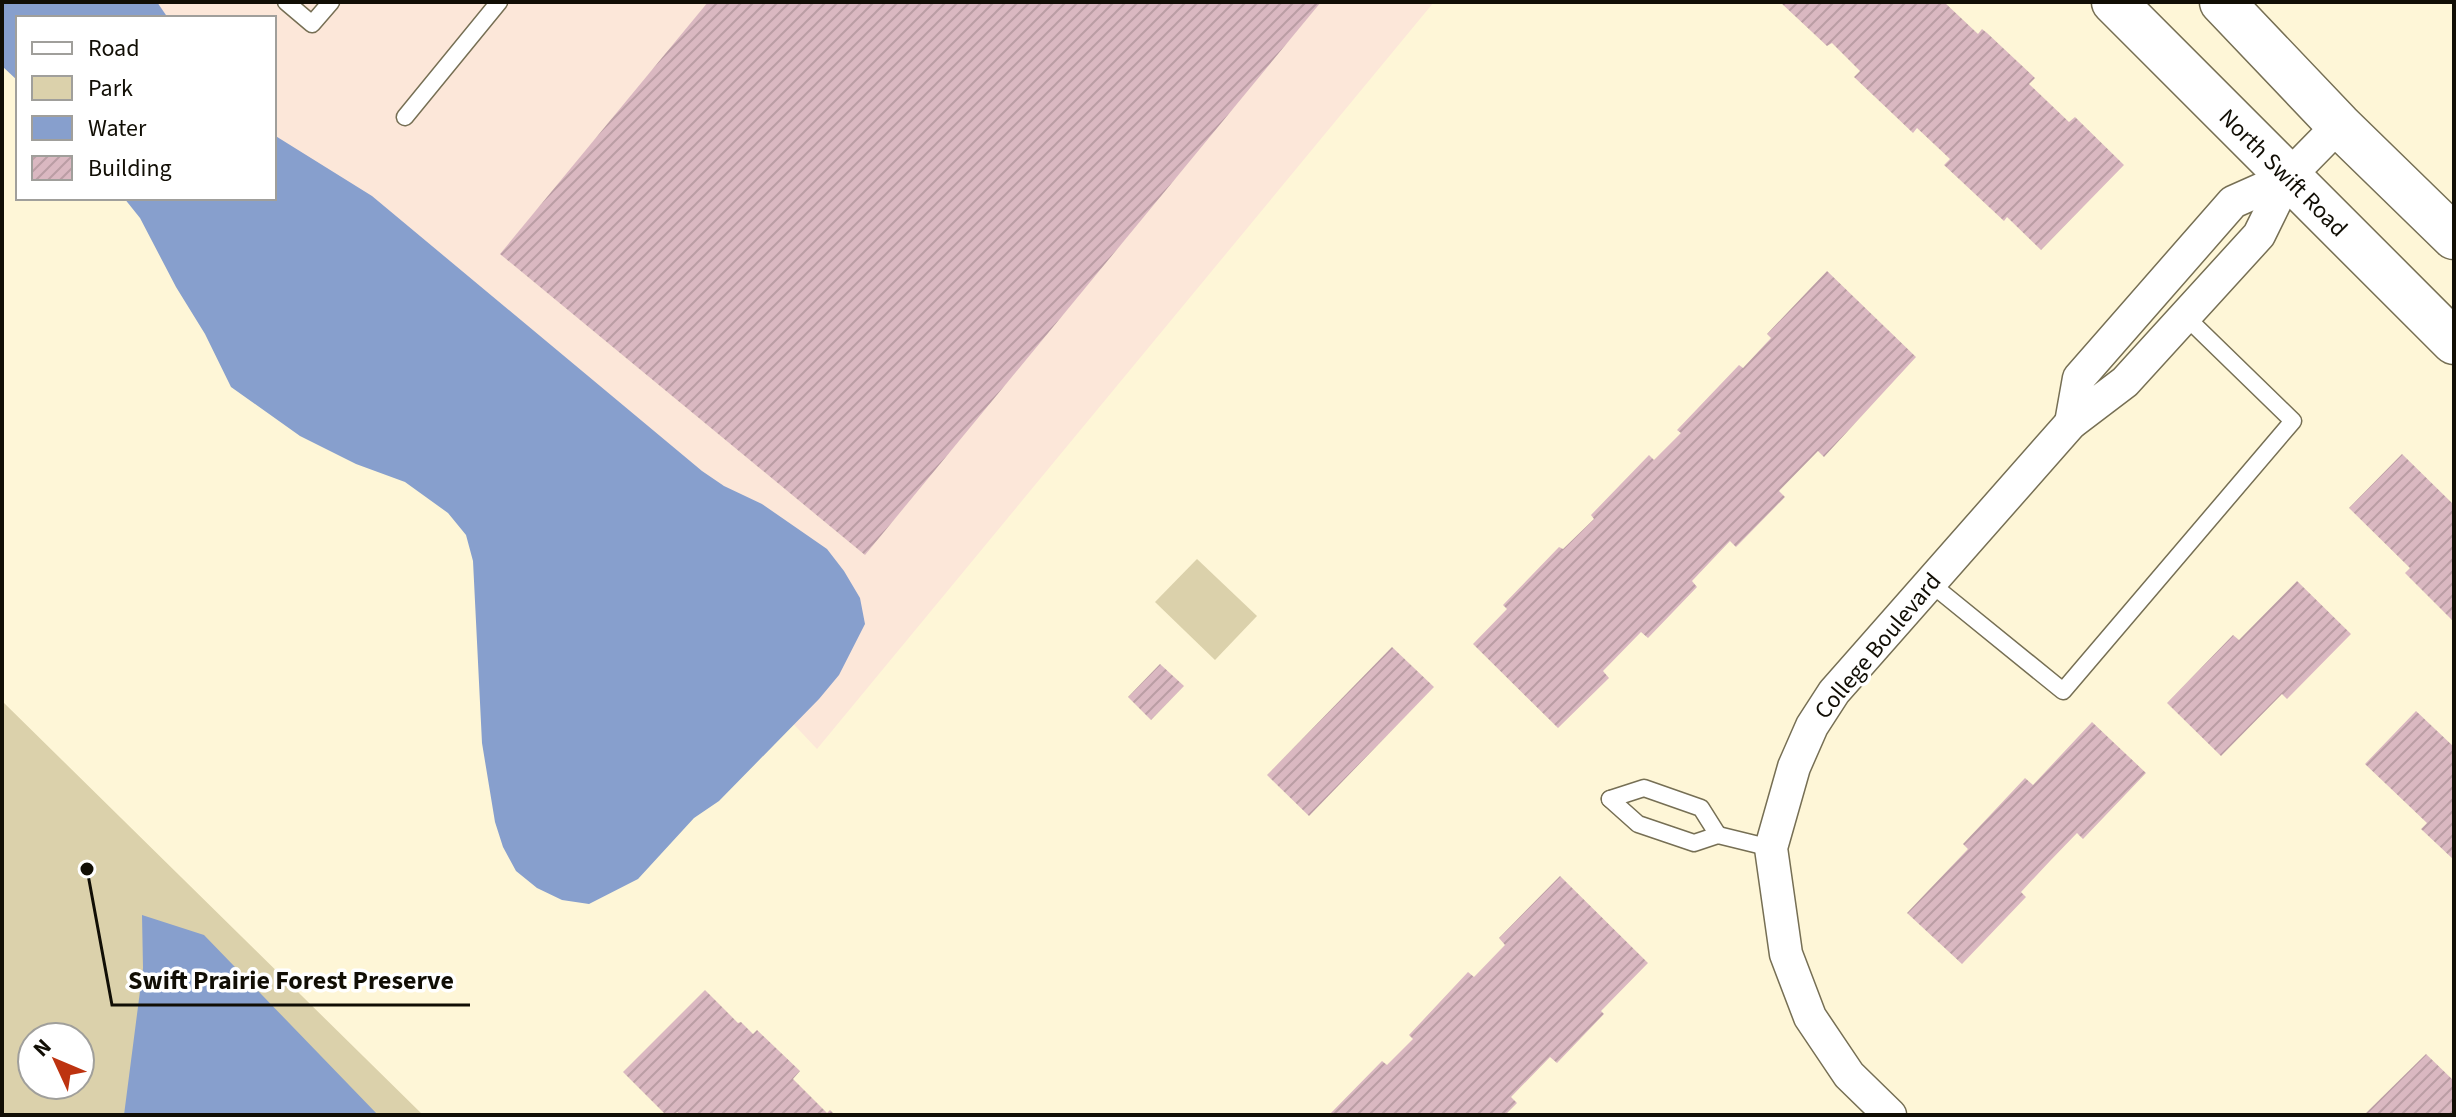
<svg xmlns="http://www.w3.org/2000/svg" width="2456" height="1117" font-family="'Source Sans 3',sans-serif">
	<defs>
		<pattern id="building-hatch" width="6" height="6" patternUnits="userSpaceOnUse" patternTransform="scale(2)"><rect width="6" height="6" fill="#dab8c1"/><path d="M-1 1l2-2M0 6l6-6M5 7l2-2" fill="none" stroke="#ba9da4"/></pattern>
	</defs>
	<rect width="100%" height="100%" fill="#fef6d7"/>
	<polygon fill="#fce7d9" points="112,2 1434,2 817,749 274,174 274,18 127,18"/>
	<g fill="#dbd1ab" fill-rule="evenodd">
		<polygon points="1197,559 1257,616 1215,660 1155,602"/>
		<path d="M2,701l421,414h-421zM32,1037h48v48h-48z"/>
	</g>
	<g fill="#879fcd">
		<polygon points="2,2 157,2 168,18 18,18 18,81 2,66"/>
		<polygon points="274,135 372,196 702,471 724,486 762,504 827,549 844,571 860,598 865,624 839,675 819,699 719,801 694,818 638,879 589,904 562,900 537,888 516,871 503,847 495,822 482,743 473,561 466,535 448,513 405,482 356,464 300,436 231,387 205,334 176,287 140,218 124,198 274,198"/>
		<polygon points="142,915 204,935 378,1115 124,1115 143,968"/>
	</g>
	<g fill="url(#building-hatch)">
		<polygon points="708,2 1321,2 865,555 500,254"/>
		<polygon points="1780,2 1944,2 1978,34 1982,29 1987,33 2035,78 2029,84 2069,122 2075,117 2124,165 2041,250 2007,217 2004,221 1944,165 1950,159 1917,128 1913,133 1854,77 1860,71 1832,43 1827,46"/>
		<polygon points="1827,271 1916,357 1824,457 1818,451 1779,491 1785,497 1736,547 1730,541 1692,581 1697,587 1648,638 1641,632 1603,671 1609,678 1558,728 1473,644 1507,609 1503,605 1559,547 1563,549 1594,519 1591,515 1649,455 1654,460 1681,433 1677,430 1739,365 1743,368 1771,338 1767,334"/>
		<polygon points="2402,454 2454,505 2454,622 2405,573 2410,568 2349,508"/>
		<polygon points="2297,581 2351,634 2287,699 2282,694 2221,756 2167,703 2233,635 2239,640"/>
		<polygon points="1392,647 1434,687 1309,816 1267,775"/>
		<polygon points="1160,664 1184,686 1151,720 1128,697"/>
		<polygon points="2416,711 2454,747 2454,860 2421,829 2427,823 2365,764"/>
		<polygon points="2092,722 2146,773 2083,839 2077,833 2050,861 2021,892 2026,897 1962,964 1907,913 1968,849 1963,844 2025,778 2033,785"/>
		<polygon points="1560,876 1648,963 1601,1011 1604,1014 1557,1063 1550,1057 1511,1097 1517,1103 1505,1115 1329,1115 1382,1061 1387,1065 1413,1039 1409,1035 1468,972 1474,977 1505,945 1499,938"/>
		<polygon points="705,990 738,1023 741,1022 753,1034 757,1030 800,1071 793,1079 827,1113 830,1110 835,1115 680,1115 677,1112 675,1115 666,1115 623,1072"/>
		<polygon points="2426,1054 2454,1081 2454,1115 2364,1115"/>
	</g>
	<g fill="none" stroke-linecap="round" stroke-linejoin="round">
		<defs>
			<g id="lane">
				<polyline points="286,2 312,24 331,2"/>
				<polyline points="405,117 499,2"/>
				<polyline points="1930,583 2063,691 2293,421 2185,316"/>
				<polyline points="1610,799 1638,824 1694,843 1718,835 1771,848"/>
				<polyline points="1610,799 1644,788 1701,808 1718,835"/>
			</g>
			<g id="street">
				<polyline points="2071,423 2079,378 2233,202 2287,178"/>
				<polyline points="1890,1115 1849,1075 1810,1017 1786,954 1771,848 1794,767 1812,726 1834,692 2071,423 2125,382 2259,235 2287,178 2339,125"/>
			</g>
			<g id="secondary">
				<polyline points="2114,2 2454,342"/>
				<polyline points="2222,2 2339,125 2454,237"/>
			</g>
		</defs>
		<use href="#lane" stroke="#766f54" stroke-width="19"/>
		<use href="#street" stroke="#766f54" stroke-width="35"/>
		<use href="#secondary" stroke="#766f54" stroke-width="47"/>
		<use href="#lane" stroke="#fff" stroke-width="16"/>
		<use href="#street" stroke="#fff" stroke-width="32"/>
		<use href="#secondary" stroke="#fff" stroke-width="44"/>
	</g>
	<g text-anchor="middle" dominant-baseline="central" stroke-width="7" stroke-linejoin="round" paint-order="stroke">
		<g font-size="24" fill="#110e05" stroke="#fff">
			<text transform="translate(2283 173) rotate(45)">North Swift Road</text>
			<text transform="translate(1878 646) rotate(-50)">College Boulevard</text>
		</g>
	</g>
	<path fill="none" stroke="#110e05" stroke-width="3" d="M87 869L112 1005H470"/>
	<circle fill="#110e05" stroke="#fff" stroke-width="3" cx="87" cy="869" r="8"/>
	<g font-size="26" text-anchor="middle" font-weight="bold" fill="#110e05" stroke="#fff" stroke-width="7" stroke-linejoin="round" paint-order="stroke">
		<text x="291" y="989">Swift Prairie Forest Preserve</text>
	</g>
	<rect width="2456" height="1117" fill="none" stroke="#110e05" stroke-width="8"/>
	<rect x="16" y="16" width="260" height="184" fill="#ffffff" stroke="#a09f9b" stroke-width="2"/>
	<rect x="32" y="42" width="40" height="12" fill="#ffffff" stroke="#a09f9b" stroke-width="2"/>
	<text x="88" y="56" font-size="24" fill="#110e05">Road</text>
	<rect x="32" y="76" width="40" height="24" fill="#dbd1ab" stroke="#a09f9b" stroke-width="2"/>
	<text x="88" y="96" font-size="24" fill="#110e05">Park</text>
	<rect x="32" y="116" width="40" height="24" fill="#879fcd" stroke="#a09f9b" stroke-width="2"/>
	<text x="88" y="136" font-size="24" fill="#110e05">Water</text>
	<rect x="32" y="156" width="40" height="24" fill="url(#building-hatch)" stroke="#a09f9b" stroke-width="2"/>
	<text x="88" y="176" font-size="24" fill="#110e05">Building</text>
	<g transform="translate(56 1061) rotate(314)"><circle r="38" fill="#ffffff" stroke="#a09f9b" stroke-width="2"/>
	<path d="M0-6L14 30L0 20L-14 30Z" fill="#bd3310"/>
	<text y="-12" font-size="22" font-weight="bold" text-anchor="middle" fill="#110e05">N</text>
	</g>
</svg>
